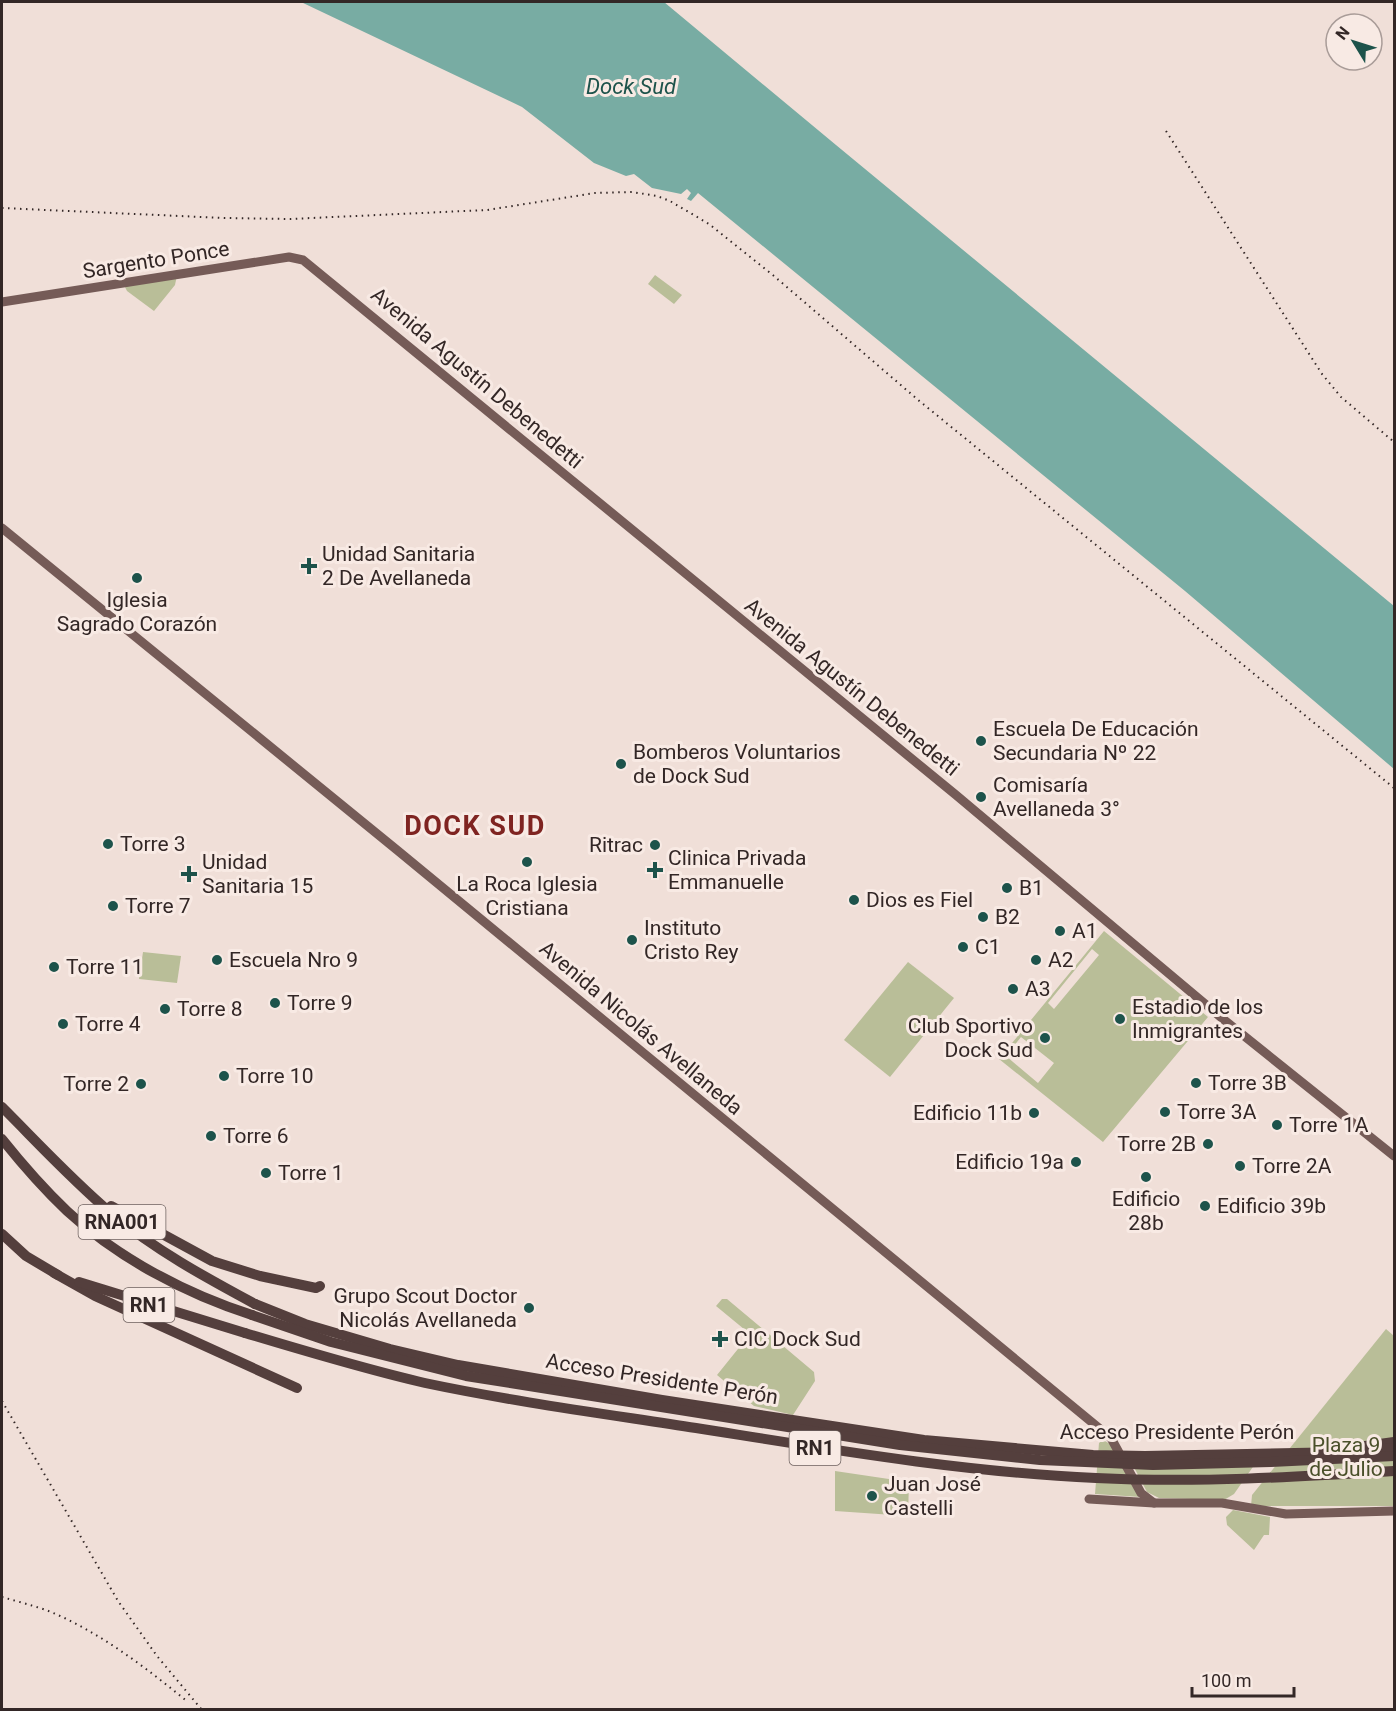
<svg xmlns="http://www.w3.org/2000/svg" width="1396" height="1711" font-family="Roboto,sans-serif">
	<rect width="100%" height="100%" fill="#f0dfd8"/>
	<g fill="#b9be98" fill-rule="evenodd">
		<polygon points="177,275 175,285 154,311 127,291 123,283"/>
		<polygon points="655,275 682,295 674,304 648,284"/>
		<path d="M1104,931l104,86 -105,125 -104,-83zM1092,949l7,6 -45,54 -6,-6zM1021,1037l33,26 -16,20 -32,-27z"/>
		<polygon points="143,952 181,956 177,983 139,979"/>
		<polygon points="908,962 954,998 890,1077 844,1040"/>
		<polygon points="722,1299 727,1299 814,1372 815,1381 793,1415 754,1406 717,1375 750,1334 716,1306"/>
		<polygon points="1386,1329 1394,1336 1394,1506 1251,1506 1252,1495"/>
		<polygon points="1103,1440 1112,1445 1141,1497 1095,1494 1099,1443"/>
		<polygon points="1264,1451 1234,1494 1224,1500 1159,1498 1147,1492 1127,1454"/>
		<polygon points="835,1471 909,1482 908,1516 835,1511"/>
		<polygon points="1233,1510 1270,1517 1269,1535 1264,1535 1254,1550 1227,1525 1226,1517"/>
	</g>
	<polygon fill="#78aca3" points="301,2 664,2 836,145 1394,606 1394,769 1185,591 698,193 691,201 687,199 691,193 687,189 681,194 652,188 634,174 626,176 594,163 522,107"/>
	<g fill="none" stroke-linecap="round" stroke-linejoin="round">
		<g stroke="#755b57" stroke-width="9">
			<polyline points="2,302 289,257 303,260 956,795 1223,1019 1394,1156"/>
			<polyline points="2,528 397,850 1111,1438 1141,1493 1154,1503"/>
			<polyline points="1089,1499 1154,1503 1222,1503 1286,1514 1394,1511"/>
		</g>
		<g stroke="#543f3d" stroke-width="10">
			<path d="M2,1107c36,36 70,73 109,106 44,37 94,64 144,91"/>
			<path d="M2,1139c20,25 42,50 65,72 51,47 119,83 185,104"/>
			<polyline points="111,1206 212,1261 260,1276 316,1288 320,1286"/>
			<polyline points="2,1234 26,1256 58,1275"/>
			<polyline points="54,1273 95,1296 297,1388"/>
			<polyline points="79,1282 245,1333"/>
			<polyline points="1365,1446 1394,1442"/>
		</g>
		<g stroke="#332726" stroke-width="2" stroke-dasharray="1.5 4.5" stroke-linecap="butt">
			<polyline points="1166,131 1322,374 1341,397 1394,442"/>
			<polyline points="2,208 224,218 290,219 487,210 595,193 632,192 657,196 670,201 709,224 774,276 917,399 1394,788"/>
			<polyline points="2,1401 118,1601 157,1656 202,1710"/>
			<path d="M2,1597c14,4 29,8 44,13 51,20 99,57 142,92"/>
		</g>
		<g stroke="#543f3d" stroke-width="10">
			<polyline points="255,1304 305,1324 390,1349 458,1365 662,1400 924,1440 1093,1455 1145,1456 1345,1452 1394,1448"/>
			<polyline points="252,1315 331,1342 466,1376 900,1445 1040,1460 1153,1465 1271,1462 1394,1456"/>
			<path d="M245,1333c60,18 119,36 180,50 90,19 181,31 271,45 133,21 266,44 400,50 100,5 200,-1 298,-7"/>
		</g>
	</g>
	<g fill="#1d534b" stroke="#f8eae4" stroke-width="2">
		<path d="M306 557h6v6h6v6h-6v6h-6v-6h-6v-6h6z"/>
		<circle cx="137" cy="578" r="6"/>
		<circle cx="981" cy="741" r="6"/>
		<circle cx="621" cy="764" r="6"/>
		<circle cx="981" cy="797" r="6"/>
		<circle cx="108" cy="844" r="6"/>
		<circle cx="655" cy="845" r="6"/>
		<circle cx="527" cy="862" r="6"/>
		<path d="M652 861h6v6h6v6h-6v6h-6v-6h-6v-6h6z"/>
		<path d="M186 865h6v6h6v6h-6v6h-6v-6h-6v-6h6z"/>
		<circle cx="1007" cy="888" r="6"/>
		<circle cx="854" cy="900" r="6"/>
		<circle cx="113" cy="906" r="6"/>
		<circle cx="983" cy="917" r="6"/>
		<circle cx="1060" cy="931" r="6"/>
		<circle cx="632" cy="940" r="6"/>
		<circle cx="963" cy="947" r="6"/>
		<circle cx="217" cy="960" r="6"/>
		<circle cx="1036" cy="960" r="6"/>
		<circle cx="54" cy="967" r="6"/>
		<circle cx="1013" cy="989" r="6"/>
		<circle cx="275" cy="1003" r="6"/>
		<circle cx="165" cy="1009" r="6"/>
		<circle cx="1120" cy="1019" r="6"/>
		<circle cx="63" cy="1024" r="6"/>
		<circle cx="1045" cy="1038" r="6"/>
		<circle cx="224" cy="1076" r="6"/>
		<circle cx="1196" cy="1083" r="6"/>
		<circle cx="141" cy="1084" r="6"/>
		<circle cx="1165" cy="1112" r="6"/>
		<circle cx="1034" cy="1113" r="6"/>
		<circle cx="1277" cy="1125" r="6"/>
		<circle cx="211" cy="1136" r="6"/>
		<circle cx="1208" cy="1144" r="6"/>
		<circle cx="1076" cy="1162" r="6"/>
		<circle cx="1240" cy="1166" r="6"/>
		<circle cx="266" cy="1173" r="6"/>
		<circle cx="1146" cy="1177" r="6"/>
		<circle cx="1205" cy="1206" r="6"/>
		<circle cx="529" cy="1308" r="6"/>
		<path d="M717 1330h6v6h6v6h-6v6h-6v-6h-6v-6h6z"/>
		<circle cx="872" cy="1496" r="6"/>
	</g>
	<g text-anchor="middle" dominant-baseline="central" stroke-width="6" stroke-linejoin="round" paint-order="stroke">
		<g fill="#f8eae4" stroke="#6e625f" stroke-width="1.5">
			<rect x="78.5" y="1205" width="87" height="34" rx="4.5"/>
			<rect x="123.5" y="1288" width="51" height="34" rx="4.5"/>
			<rect x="789.5" y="1431" width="51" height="34" rx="4.5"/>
		</g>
		<g font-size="20" font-weight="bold" fill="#332726">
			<text x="122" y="1222">RNA001</text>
			<text x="149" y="1305">RN1</text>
			<text x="815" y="1448">RN1</text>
		</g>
		<g font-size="21" fill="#332726" stroke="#f8eae4">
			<text transform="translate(156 260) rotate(-9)">Sargento Ponce</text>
			<text transform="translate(477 378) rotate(40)">Avenida Agustín Debenedetti</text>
			<text transform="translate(852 687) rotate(39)">Avenida Agustín Debenedetti</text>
			<text transform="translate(641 1028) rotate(40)">Avenida Nicolás Avellaneda</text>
			<text transform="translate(662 1379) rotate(9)">Acceso Presidente Perón</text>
			<text x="1177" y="1432">Acceso Presidente Perón</text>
		</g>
		<g font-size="21" fill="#332726" stroke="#f8eae4" text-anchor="start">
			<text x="322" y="554">Unidad Sanitaria<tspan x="322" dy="24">2 De Avellaneda</tspan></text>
			<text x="137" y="600" text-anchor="middle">Iglesia<tspan x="137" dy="24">Sagrado Corazón</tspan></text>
			<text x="993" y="729">Escuela De Educación<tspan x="993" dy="24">Secundaria Nº 22</tspan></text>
			<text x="633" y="752">Bomberos Voluntarios<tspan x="633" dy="24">de Dock Sud</tspan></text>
			<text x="993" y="785">Comisaría<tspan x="993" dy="24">Avellaneda 3°</tspan></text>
			<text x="120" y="844">Torre 3</text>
			<text x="643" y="845" text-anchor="end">Ritrac</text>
			<text x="668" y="858">Clinica Privada<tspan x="668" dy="24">Emmanuelle</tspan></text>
			<text x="202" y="862">Unidad<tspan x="202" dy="24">Sanitaria 15</tspan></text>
			<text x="527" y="884" text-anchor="middle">La Roca Iglesia<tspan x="527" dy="24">Cristiana</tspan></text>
			<text x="1019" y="888">B1</text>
			<text x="866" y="900">Dios es Fiel</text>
			<text x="125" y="906">Torre 7</text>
			<text x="995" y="917">B2</text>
			<text x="644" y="928">Instituto<tspan x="644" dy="24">Cristo Rey</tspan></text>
			<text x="1072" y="931">A1</text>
			<text x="975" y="947">C1</text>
			<text x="229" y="960">Escuela Nro 9</text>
			<text x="1048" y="960">A2</text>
			<text x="66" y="967">Torre 11</text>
			<text x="1025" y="989">A3</text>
			<text x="287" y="1003">Torre 9</text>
			<text x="1132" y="1007">Estadio de los<tspan x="1132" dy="24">Inmigrantes</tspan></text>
			<text x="177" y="1009">Torre 8</text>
			<text x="75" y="1024">Torre 4</text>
			<text x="1033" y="1026" text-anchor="end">Club Sportivo<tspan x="1033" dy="24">Dock Sud</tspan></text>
			<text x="236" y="1076">Torre 10</text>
			<text x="1208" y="1083">Torre 3B</text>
			<text x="129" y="1084" text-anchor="end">Torre 2</text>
			<text x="1177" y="1112">Torre 3A</text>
			<text x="1022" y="1113" text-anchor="end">Edificio 11b</text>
			<text x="1289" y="1125">Torre 1A</text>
			<text x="223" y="1136">Torre 6</text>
			<text x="1196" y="1144" text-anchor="end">Torre 2B</text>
			<text x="1064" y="1162" text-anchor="end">Edificio 19a</text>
			<text x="1252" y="1166">Torre 2A</text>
			<text x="278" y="1173">Torre 1</text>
			<text x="1146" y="1199" text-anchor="middle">Edificio<tspan x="1146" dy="24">28b</tspan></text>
			<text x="1217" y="1206">Edificio 39b</text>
			<text x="517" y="1296" text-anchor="end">Grupo Scout Doctor<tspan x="517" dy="24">Nicolás Avellaneda</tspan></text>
			<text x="734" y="1339">CIC Dock Sud</text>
			<text x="884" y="1484">Juan José<tspan x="884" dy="24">Castelli</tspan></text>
		</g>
		<g font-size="21" fill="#4a502a" stroke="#f8eae4">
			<text x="1346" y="1445">Plaza 9<tspan x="1346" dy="24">de Julio</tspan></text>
		</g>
		<g font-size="22" font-style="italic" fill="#1d534b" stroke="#f8eae4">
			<text x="631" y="86">Dock Sud</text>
		</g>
		<g font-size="27" font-weight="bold" letter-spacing="1.5" fill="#7f2421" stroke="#f8eae4">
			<text x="475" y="826">DOCK SUD</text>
		</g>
	</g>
	<rect width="1396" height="1711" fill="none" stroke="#332726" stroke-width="6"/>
	<g transform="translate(1354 42) rotate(308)"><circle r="28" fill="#f8eae4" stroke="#a99c98" stroke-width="1.5"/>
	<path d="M0-4.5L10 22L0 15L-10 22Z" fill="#1d534b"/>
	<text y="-9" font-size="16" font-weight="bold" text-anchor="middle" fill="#332726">N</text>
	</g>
	<path d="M1192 1687v9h102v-9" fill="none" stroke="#332726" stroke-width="3"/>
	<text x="1201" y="1687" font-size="18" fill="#332726" stroke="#f8eae4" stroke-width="4.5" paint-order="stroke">100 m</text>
</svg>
